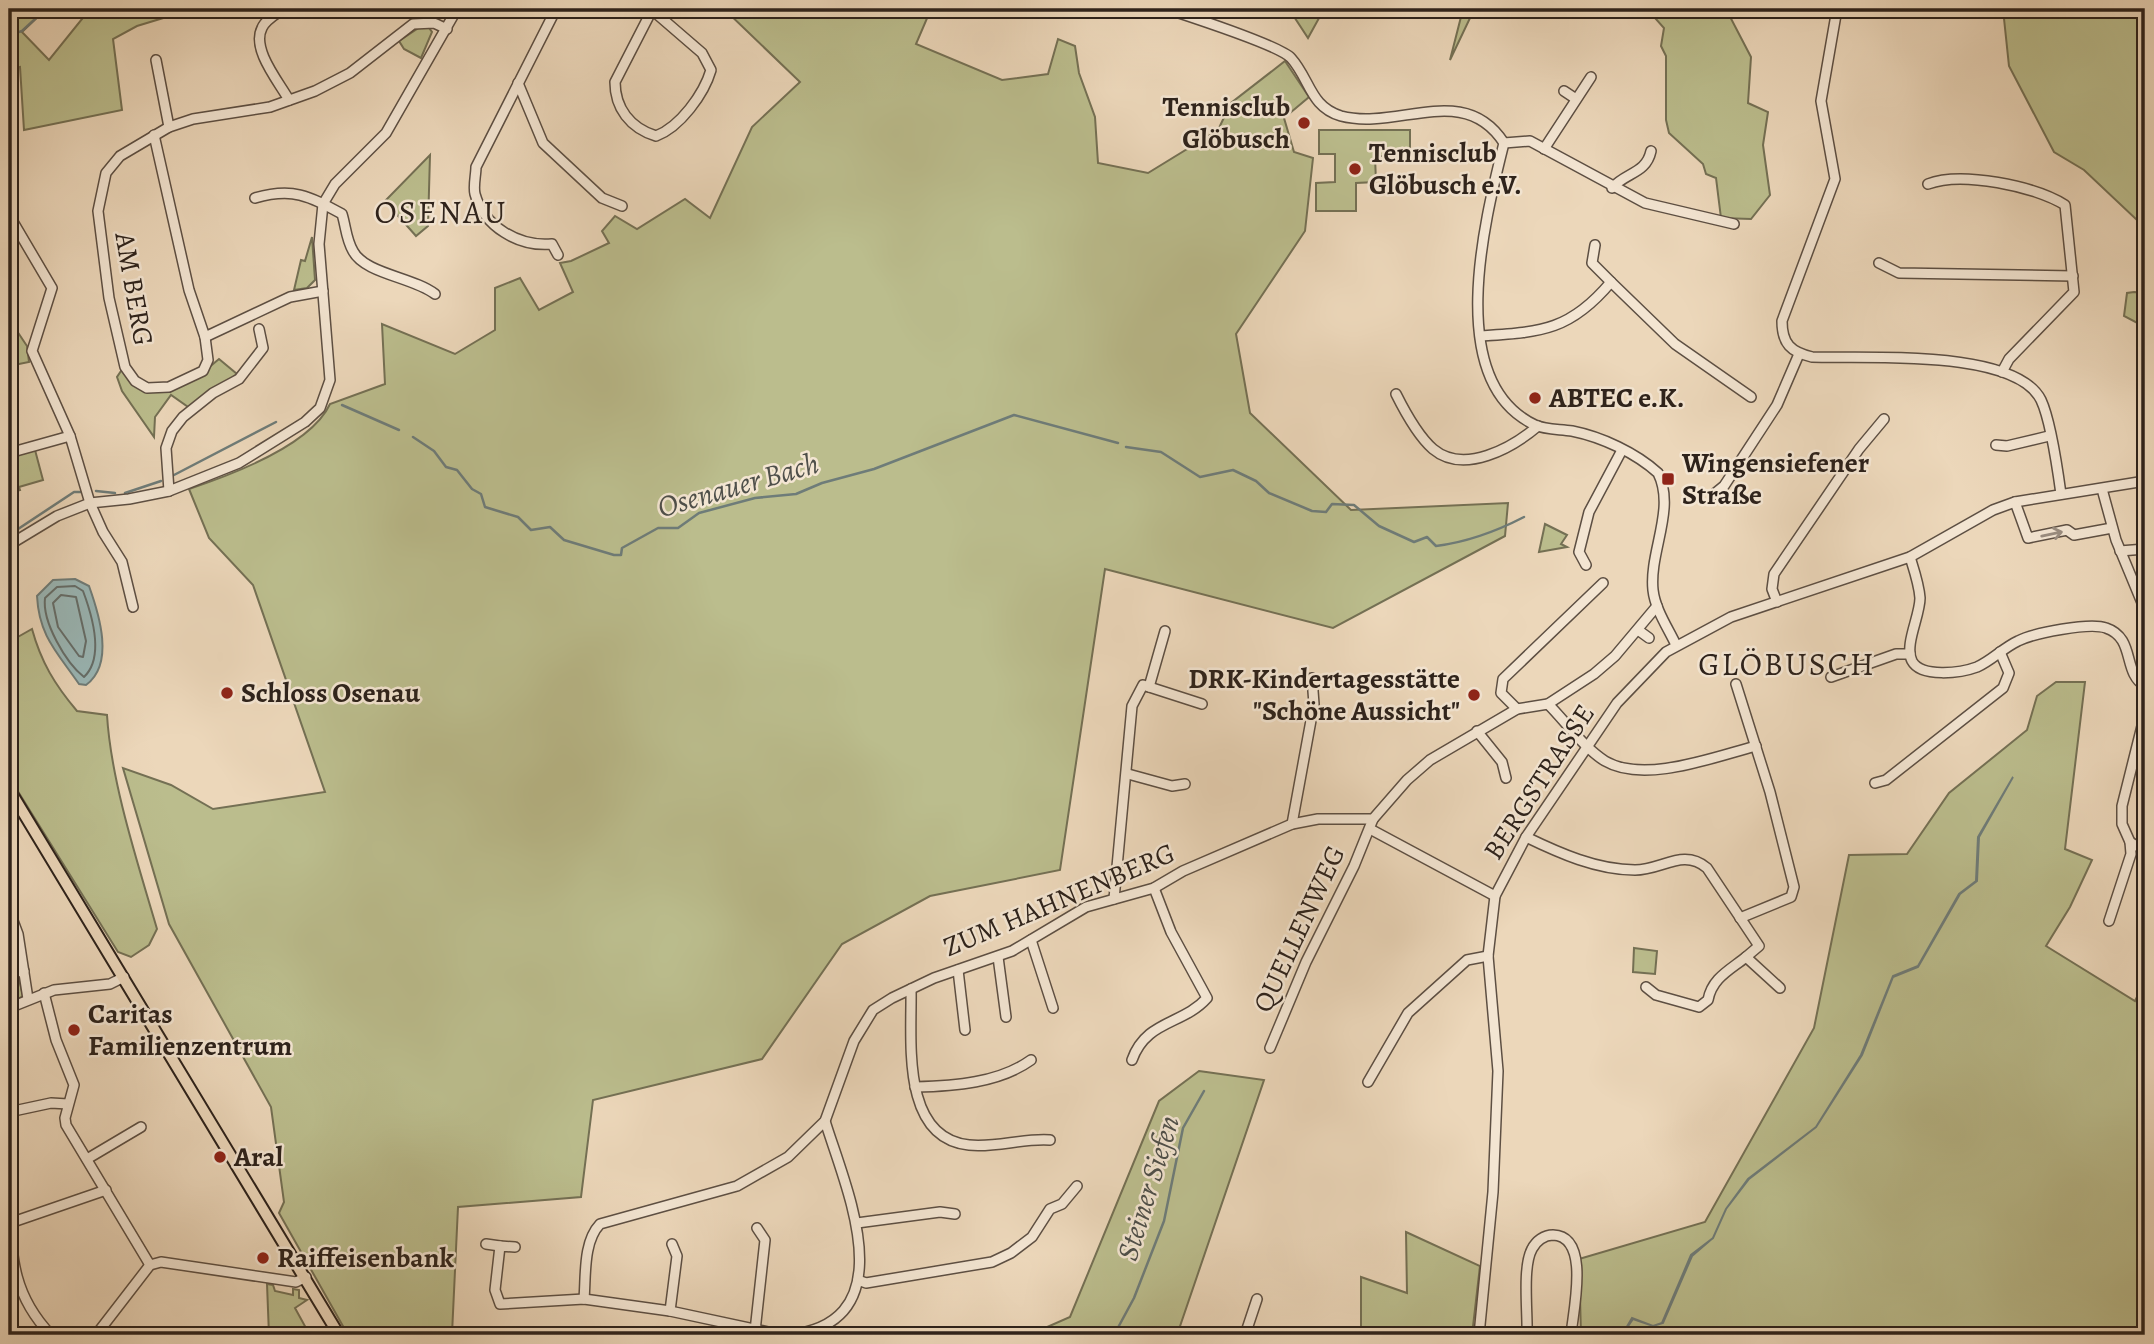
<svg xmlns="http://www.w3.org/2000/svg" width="2154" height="1344" font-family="Alegreya,serif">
	<rect width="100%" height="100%" fill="#ecd7ba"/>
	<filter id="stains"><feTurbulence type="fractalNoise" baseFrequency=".00286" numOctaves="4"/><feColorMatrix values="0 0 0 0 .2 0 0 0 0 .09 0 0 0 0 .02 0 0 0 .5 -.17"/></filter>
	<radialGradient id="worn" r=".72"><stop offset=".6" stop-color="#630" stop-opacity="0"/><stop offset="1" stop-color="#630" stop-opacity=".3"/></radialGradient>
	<g fill="#bbbd8d" stroke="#747054" stroke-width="2">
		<polygon points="9,9 46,9 22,32 49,60 90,9 193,9 137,26 113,39 122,110 24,130 20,67 9,69"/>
		<path d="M724,9h207l-15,35 86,36 46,-6 10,-35 17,7 4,27 16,44 3,46 50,10 70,-43 13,-27 54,-42 24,36 -25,21 10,34 19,6 -8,73 -69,103 14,79 101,97 157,-7 -3,33 -172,92 -228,-59 -45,301 -130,26 -88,48 -80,115 -169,41 -12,97 -123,10 -6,127 4,1h-108l-69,-122 5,-11 -13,-95 -102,-183 -46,-156 48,17 42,24 112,-17 -72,-207 -44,-47 -20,-49c42,-14 122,-44 141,-85l55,-20 -3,-60 73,30 40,-24v-42l25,-10 19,32 34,-18 -13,-29 11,-2 38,-18 -7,-12 13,-15 22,13 48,-30 25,19 42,-91 48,-45z"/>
		<polygon points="1289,9 1324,9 1308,38"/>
		<polygon points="1463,9 1472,9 1471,16 1450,60"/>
		<polygon points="1647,9 1726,9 1751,57 1748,103 1768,112 1763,145 1770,195 1751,219 1721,218 1716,178 1706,174 1703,164 1669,133 1666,120 1666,56 1661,46 1664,28"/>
		<polygon points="2003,9 2145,9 2145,220 2138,221 2084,170 2054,152 2009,66"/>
		<polygon points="420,27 429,28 432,32 421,58 404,49 399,41"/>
		<polygon points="1319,130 1410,130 1410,156 1375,156 1376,182 1356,183 1356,211 1316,211 1316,183 1335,182 1335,154 1319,154"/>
		<polygon points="430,155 428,226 416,236 385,201"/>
		<polygon points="312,237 315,280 307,288 294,290 301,260 305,261"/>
		<polygon points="2134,292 2145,293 2145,327 2124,316 2127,293"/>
		<polygon points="9,319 27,346 29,362 9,366"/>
		<path d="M219,359l18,15 -46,35 -20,-14 -16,22 -1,20 -32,-46 -5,-14 6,-9 22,23c32,3 52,-13 74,-32z"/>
		<polygon points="35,450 43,480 19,487 20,490 9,493 9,457"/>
		<polygon points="1545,524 1567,535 1561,544 1567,547 1539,552"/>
		<path d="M32,629c9,33 23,56 45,82l30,4c4,67 31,149 50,214l-8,16 -18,12 -13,-5 -109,-175v-135z"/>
		<polygon points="2056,682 2085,682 2065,849 2092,860 2070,907 2046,946 2135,1001 2145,981 2145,1335 1581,1335 1579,1259 1705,1222 1814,1028 1849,855 1907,854 1949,793 2027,730 2037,696"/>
		<polygon points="1634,948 1657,951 1655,974 1633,972"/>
		<polygon points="18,975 23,996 9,1004 9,976"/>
		<polygon points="1199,1071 1264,1080 1177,1335 1029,1335 1070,1317 1159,1101"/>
		<polygon points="1406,1232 1480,1266 1472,1335 1361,1335 1361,1277 1407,1293"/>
		<polygon points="267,1284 273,1285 275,1291 293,1295 293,1289 299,1290 299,1298 307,1300 295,1308 306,1328 293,1335 269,1335"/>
	</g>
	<g fill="#9ab8b8" stroke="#6e7c79" stroke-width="2">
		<path d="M75,579l14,7c10,28 26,78 -3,99l-7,-1c-22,-32 -40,-48 -42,-88l16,-16z"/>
		<polygon points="2013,777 1979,837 1977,881 1960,894 1918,967 1893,977 1862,1055 1816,1127 1749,1179 1726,1209 1713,1238 1692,1256 1663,1323 1653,1326 1633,1319 1622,1335 1632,1318 1653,1326 1662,1323 1691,1255 1713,1238 1726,1209 1748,1179 1816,1127 1861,1055 1893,976 1918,966 1959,894 1976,881 1978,837"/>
	</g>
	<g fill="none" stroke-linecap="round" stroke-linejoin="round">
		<g stroke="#646d6a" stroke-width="2">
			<path d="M75,586l8,5c9,24 22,66 1,86 -18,-14 -42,-55 -39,-79l12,-11z"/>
			<polygon points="61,595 76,597 86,641 83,657 79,656 58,627 53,603"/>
		</g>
		<g stroke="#6e7c79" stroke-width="2.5">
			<polyline points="9,35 22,31 46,9"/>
			<polyline points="342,405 399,430"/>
			<polyline points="413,437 434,451 446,467 457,470 472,489 481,494 485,507 518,517 531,530 550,527 564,540 614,555 621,555 622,548 658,528 678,528 699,513 755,498 796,494 822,483 874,469 1014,415 1118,443"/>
			<path d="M1126,447l35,5 39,25 33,-7 23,11 13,12 43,18 14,1 6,-8 22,1 25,21 35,16 13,-5 9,9c32,-4 59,-14 88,-29"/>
			<polyline points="174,475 276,422"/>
			<polyline points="96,491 115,493"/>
			<polyline points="125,493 161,481"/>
			<polyline points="9,535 74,492 82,492"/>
			<polyline points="1114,1335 1134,1298 1164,1221 1183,1128 1204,1091"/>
		</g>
		<defs>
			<g id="minor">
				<path d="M283,9c-7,5 -18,11 -21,19 -11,21 17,54 27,72"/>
				<path d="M556,9l-80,158c0,8 -3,19 -1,27 9,33 44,53 77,50l6,11"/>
				<path d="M651,9l51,44 9,17c-7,24 -31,57 -55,66 -26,-8 -41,-28 -41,-54l37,-72"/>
				<path d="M1167,9c21,7 112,36 124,49 19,21 19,49 50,58 57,15 123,-35 163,27 -19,76 -61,239 31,282 11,5 25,4 37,6 30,6 64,22 86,42 18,36 -9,79 -5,117 2,19 15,38 23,55"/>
				<path d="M1837,9l-16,92 14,78 -53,142c0,23 9,31 30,36 52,2 203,-9 229,43 9,19 17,72 20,94"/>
				<polyline points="156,60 169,127"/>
				<polyline points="518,83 543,143 602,198 622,206"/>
				<polyline points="1564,91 1576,99"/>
				<polyline points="154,135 189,290 205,337 290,297 323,291"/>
				<polyline points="1504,143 1530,141 1645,203 1734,224"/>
				<polyline points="1544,149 1591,77"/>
				<path d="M1928,184c33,-13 107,2 137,21l9,87 -65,67 -7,13"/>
				<path d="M1612,188c14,-16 34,-14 39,-37"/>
				<path d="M255,198c38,-11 54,-2 87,16 4,13 4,25 11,37 12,23 60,26 82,43"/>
				<polyline points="9,215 52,288 32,351 70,436 90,503 103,532 122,562 133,607"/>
				<polyline points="1595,245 1592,263 1611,282"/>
				<polyline points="1879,263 1899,273 2073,276"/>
				<path d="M1481,336c60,-4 89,-5 130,-54l64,62 76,53"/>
				<polyline points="205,337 208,360 203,371 169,387 147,388 135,381 125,367 109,298 98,211 106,173 120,156 169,127 193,119 270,107 315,91 350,73 413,24 434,23 447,29"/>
				<path d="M1396,394c9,18 22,42 37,55 31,26 79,-1 105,-23"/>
				<polyline points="1996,445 2007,446 2049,436"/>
				<polyline points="9,453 70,436"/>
				<polyline points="2102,489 2116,540 2145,610"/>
				<polyline points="169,491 166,448 172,431 183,417 213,393 239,379 263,348 259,329"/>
				<polyline points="1713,495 1724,486 1777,405 1799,354"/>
				<polyline points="2015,502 2028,538 2067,530 2074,535 2112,528"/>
				<polyline points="9,545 57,516 90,503 129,499 169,491 239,463 305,422 320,408 330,380 319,244 323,204 335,184 386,133 457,9"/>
				<polyline points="2120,551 2145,549"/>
				<path d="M1910,557c4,13 9,27 10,41 0,18 -16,47 -8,63 9,17 49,12 65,6 14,-6 26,-19 41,-26 16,-8 72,-19 88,-13 30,10 16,45 39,58"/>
				<polyline points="1586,565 1579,552 1589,512 1622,450"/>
				<polyline points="1777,602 1772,589 1774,574 1859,449 1884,419"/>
				<polyline points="1638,630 1649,638"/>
				<polyline points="1831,677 1896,654 1910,654"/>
				<polyline points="1736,684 1770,792 1794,887 1791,897 1740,918"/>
				<polyline points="1149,687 1165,631"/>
				<path d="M1548,704c18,18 36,44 57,57 39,23 109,-4 151,-15"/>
				<polyline points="1517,709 1501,693 1503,679 1603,583"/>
				<polyline points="1477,731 1502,762 1506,778"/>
				<polyline points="1128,774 1172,786 1185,784"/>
				<polyline points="1875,783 1886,780 2003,688 2009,673 2000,652"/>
				<polyline points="1292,824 1314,704 1312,678"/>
				<polyline points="1370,829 1495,896"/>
				<path d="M1526,837c33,16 71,33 109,33 27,0 48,-22 72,-2l52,78 -13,11 34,31"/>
				<polyline points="2130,842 2145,851"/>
				<polyline points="1114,899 1132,706 1143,685 1202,704"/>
				<polyline points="9,910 18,934 28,999"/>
				<polyline points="2109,921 2131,854 2130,842 2122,824 2122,806 2145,714"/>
				<polyline points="1031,940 1053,1008"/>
				<polyline points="998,957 1006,1017"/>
				<polyline points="958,970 965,1030"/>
				<polyline points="9,973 24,971"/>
				<path d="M1646,987l10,8 43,12 9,-7c4,-22 22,-30 38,-43"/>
				<path d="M911,989c1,50 -11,149 58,156 27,3 53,-7 81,-5"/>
				<polyline points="44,993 56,1040 74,1085 65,1118 66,1125 150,1265"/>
				<polyline points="9,1008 54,990 110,984 124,977"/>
				<polyline points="1270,1048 1306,962 1354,866 1373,819"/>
				<path d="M1132,1060c14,-40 51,-35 75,-62l-36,-66 -17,-44"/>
				<polyline points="1368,1082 1408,1013 1467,960 1488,956"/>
				<path d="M915,1087c39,-1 84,-4 116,-27"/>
				<polyline points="9,1112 51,1103 68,1104"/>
				<polyline points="87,1159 141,1127"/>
				<path d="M9,1200c3,55 2,93 42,135"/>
				<polyline points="10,1223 106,1190"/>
				<polyline points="857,1223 940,1212 955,1214"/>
				<polyline points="486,1244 500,1246"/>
				<polyline points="515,1247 500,1246 495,1290 500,1304 584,1299 670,1311 782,1335"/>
				<polyline points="858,1280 866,1283 992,1262 1011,1253 1032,1237 1050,1209 1062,1204 1077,1186"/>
				<path d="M584,1299c2,-24 -1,-57 16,-75l137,-38 51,-29 37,-36 29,-80 19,-31 19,-12 42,-20 78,-27 74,-44 68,-19 29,-17 109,-47 26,-5h55l34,-39 23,-20 87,-51 31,-5 46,-30 21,-18 42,-50"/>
				<polyline points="670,1311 677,1256 672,1244"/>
				<polyline points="755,1331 765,1240 757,1228"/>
				<polyline points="96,1335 150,1265 161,1262 296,1282 306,1277"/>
				<path d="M789,1335c118,-13 57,-146 36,-214"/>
				<polyline points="1245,1335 1257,1299"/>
				<polyline points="1479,1335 1493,1192 1498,1071 1488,956 1495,896 1526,837 1617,703 1666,652 1731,617 1910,557 1993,510 2015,502 2145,481"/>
				<path d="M1527,1335c1,-21 -5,-68 5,-86 4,-8 12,-14 21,-14 38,1 20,76 18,100"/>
			</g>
			<polyline id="major" points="9,789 339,1335"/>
		</defs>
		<use href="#minor" stroke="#5d4f43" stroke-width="12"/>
		<use href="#major" stroke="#2d221b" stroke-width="14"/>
		<use href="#minor" stroke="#f3e5d2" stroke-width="9"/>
		<use href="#major" stroke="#ecd7ba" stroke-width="10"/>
	</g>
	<defs><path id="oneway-shaft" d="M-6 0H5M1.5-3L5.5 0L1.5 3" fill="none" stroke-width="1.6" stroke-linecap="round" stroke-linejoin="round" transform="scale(1.75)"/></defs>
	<use stroke="#9a8d80" href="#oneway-shaft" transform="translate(2052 534) rotate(-12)"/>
	<g fill="#8f2418" stroke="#f3e5d2" stroke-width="2.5">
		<circle cx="1304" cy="123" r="7"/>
		<circle cx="1355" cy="169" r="7"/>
		<circle cx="1535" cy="398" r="7"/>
		<rect x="1661" y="472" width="14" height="14" rx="3.5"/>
		<circle cx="227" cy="693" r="7"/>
		<circle cx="1474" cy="695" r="7"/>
		<circle cx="74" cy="1030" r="7"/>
		<circle cx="220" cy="1157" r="7"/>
		<circle cx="263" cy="1258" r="7"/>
	</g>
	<g text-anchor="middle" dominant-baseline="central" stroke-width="5" stroke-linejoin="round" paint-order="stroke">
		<g font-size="28" font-weight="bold" fill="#2d221b" stroke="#f3e5d2" text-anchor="start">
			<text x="1290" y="107" text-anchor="end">Tennisclub<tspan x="1290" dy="32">Glöbusch</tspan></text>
			<text x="1369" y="153">Tennisclub<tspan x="1369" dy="32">Glöbusch e.V.</tspan></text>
			<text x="1549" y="398">ABTEC e.K.</text>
			<text x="1682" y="463">Wingensiefener<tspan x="1682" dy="32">Straße</tspan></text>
			<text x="1460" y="679" text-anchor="end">DRK-Kindertagesstätte<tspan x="1460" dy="32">"Schöne Aussicht"</tspan></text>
			<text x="241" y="693">Schloss Osenau</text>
			<text x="88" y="1014">Caritas<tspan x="88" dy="32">Familienzentrum</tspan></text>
			<text x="234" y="1157">Aral</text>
			<text x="277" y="1258">Raiffeisenbank</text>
		</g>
		<g font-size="28" fill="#2d221b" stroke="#f3e5d2">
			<text transform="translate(134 289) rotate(80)">AM BERG</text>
			<text transform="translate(1539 782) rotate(-57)">BERGSTRASSE</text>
			<text transform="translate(1059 900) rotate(-23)">ZUM HAHNENBERG</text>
			<text transform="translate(1299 929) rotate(-65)">QUELLENWEG</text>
		</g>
		<g font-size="30" font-style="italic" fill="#4e4f4a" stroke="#f3e5d2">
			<text transform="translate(738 485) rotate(-16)">Osenauer Bach</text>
			<text transform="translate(1148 1188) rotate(-73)">Steiner Siefen</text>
		</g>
		<g font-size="32" letter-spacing="2" fill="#2d221b" stroke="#f3e5d2">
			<text x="441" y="212">OSENAU</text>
			<text x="1787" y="664">GLÖBUSCH</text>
		</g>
	</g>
	<rect width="2154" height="1344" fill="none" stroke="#ecd7ba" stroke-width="35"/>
	<rect x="10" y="10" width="2133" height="1323" fill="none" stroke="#2d221b" stroke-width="3.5"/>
	<rect x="18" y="18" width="2119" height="1309" fill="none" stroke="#2d221b" stroke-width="2"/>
	<rect width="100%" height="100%" filter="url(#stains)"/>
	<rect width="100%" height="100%" fill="url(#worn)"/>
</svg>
